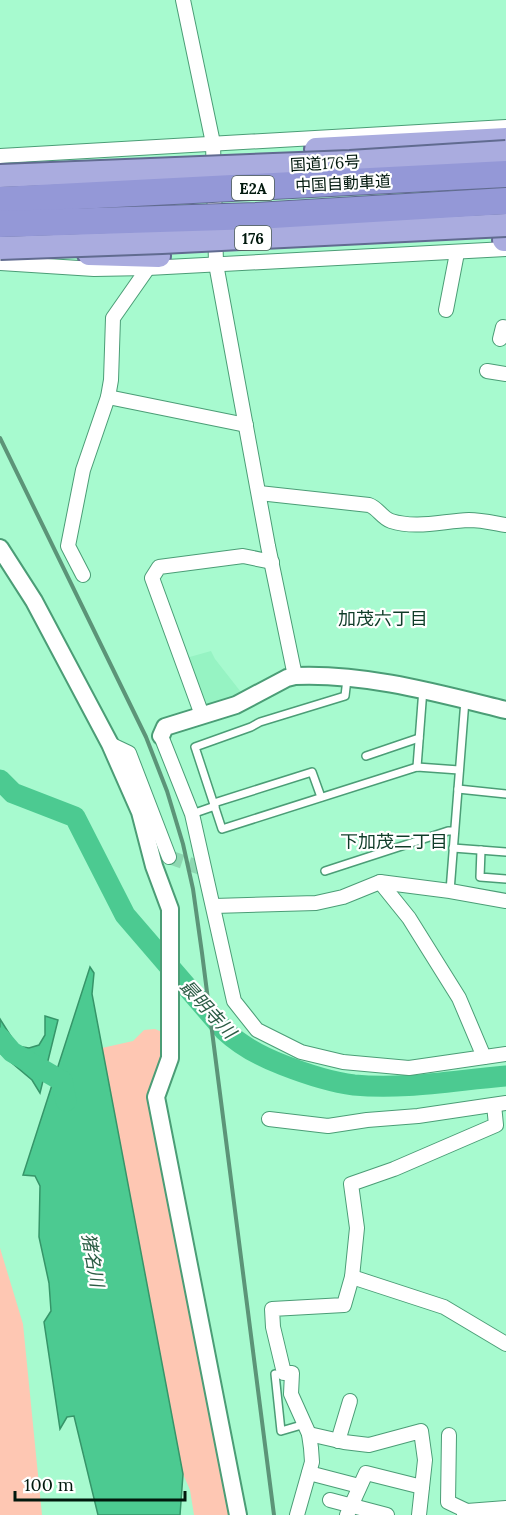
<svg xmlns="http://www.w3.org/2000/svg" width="506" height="1515" font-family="Lora,'Noto Sans JP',serif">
	<rect width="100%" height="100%" fill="#a7facf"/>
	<polygon fill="#96f3c3" points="211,651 215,659 244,696 203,707 186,658"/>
	<g fill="#fec7b3">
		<polygon points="155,1029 162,1032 162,1059 150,1094 232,1515 194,1515 190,1490 183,1474 102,1048 133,1041 144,1030"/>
		<polygon points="0,1248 23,1324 42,1515 0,1515"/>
	</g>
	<g fill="#4cca91" stroke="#369569" stroke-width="1.5">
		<polygon points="90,967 94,973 92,994 183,1474 180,1515 98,1515 74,1416 67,1417 60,1429 44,1322 51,1311 49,1283 39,1237 40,1186 35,1176 23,1175"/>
		<polygon points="45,1016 58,1020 40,1093 32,1080 0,1053 0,1019 17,1046 29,1048 39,1045 45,1035"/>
	</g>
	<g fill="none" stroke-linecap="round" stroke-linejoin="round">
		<g stroke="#4cca91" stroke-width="21">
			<path d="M0,780l13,13 62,24 50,98 99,115c17,16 38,27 59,35 23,9 47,17 71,20 50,5 102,-5 152,-9"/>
			<polyline points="0,1038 12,1052 62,1081 66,1101"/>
		</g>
		<polyline stroke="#8ed8b2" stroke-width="14" stroke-dasharray="14 7" stroke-linecap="butt" points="169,857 204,869"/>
		<defs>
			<g id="service">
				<polyline points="347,679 345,696 260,722 251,727 195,747 222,829 417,767 459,770"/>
				<polyline points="366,756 419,738"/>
				<polyline points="417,767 423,689"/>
				<polyline points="458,789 506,794"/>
				<polyline points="214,803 312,772 321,797"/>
				<polyline points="192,814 215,806"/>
				<polyline points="453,848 506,852"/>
				<polyline points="481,850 480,877 506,879"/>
				<polyline points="325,871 448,831 454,831"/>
				<polyline points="450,891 465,700"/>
				<polyline points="275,1374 281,1431 305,1424"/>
			</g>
			<g id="minor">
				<polyline points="183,0 213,143 216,264 268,546 295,676"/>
				<polyline points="0,156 506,127"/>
				<polyline points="0,263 94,269 148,268 506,249"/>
				<polyline points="446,310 457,253"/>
				<polyline points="500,339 503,327 506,328"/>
				<polyline points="487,371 506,374"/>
				<polyline points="108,397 246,425"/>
				<path d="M259,493l110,12c9,3 13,13 22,16 25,8 52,0 78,-1 12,0 25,3 37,5"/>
				<polyline points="83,575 68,546 83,470 108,397 111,380 113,318 148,268"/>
				<polyline points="202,715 152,578 159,567 243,556 272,562"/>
				<polyline points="161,736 192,814 234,1001 257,1030 301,1052 343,1062 409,1068 506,1054"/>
				<polyline points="110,744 129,753 169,857"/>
				<polyline points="380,882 409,918 459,998 484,1057"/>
				<polyline points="214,906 316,903 343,897 380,882 450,891 506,901"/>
				<polyline points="269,1119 328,1126 367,1120 418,1116 506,1103"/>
				<polyline points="352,1277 444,1307 506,1344"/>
				<polyline points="309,1434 344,1442 369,1445 421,1431 425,1460 419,1515"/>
				<polyline points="449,1435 448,1502 467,1511"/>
				<polyline points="338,1441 350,1401"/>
				<polyline points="309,1473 359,1486"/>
				<polyline points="330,1500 387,1515"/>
				<polyline points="297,1515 312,1462 311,1448 309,1434 291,1394 292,1373 284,1373 273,1327 272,1309 344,1305 352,1277 357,1228 351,1184 394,1169 496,1125 494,1105"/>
				<polyline points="347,1515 366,1473 422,1487"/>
				<polyline points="464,1515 467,1511 506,1508"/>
			</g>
			<g id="tertiary">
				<polyline points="0,548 34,601 110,744 140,812 154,866 170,909 170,1058 156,1097 238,1515"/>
				<path d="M161,736l4,-9 71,-22 51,-27 8,-2c71,-3 142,17 211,34"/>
			</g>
			<g id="trunk">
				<polyline points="316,149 506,139"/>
				<polyline points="504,240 506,240"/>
				<polyline points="89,254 159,256"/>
			</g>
		</defs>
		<use href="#service" stroke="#4b9d76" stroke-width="10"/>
		<use href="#minor" stroke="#4b9d76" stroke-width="16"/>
		<use href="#tertiary" stroke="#4b9d76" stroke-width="20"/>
		<use href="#trunk" stroke="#616b90" stroke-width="26"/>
		<use href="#service" stroke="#fff" stroke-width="7"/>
		<use href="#minor" stroke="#fff" stroke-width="14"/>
		<use href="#tertiary" stroke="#fff" stroke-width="16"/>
		<use href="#trunk" stroke="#aaacdf" stroke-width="22"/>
		<polyline stroke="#5c9478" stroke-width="4" points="0,438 146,737 167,791 183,844 193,889 202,953 274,1515"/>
		<defs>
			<g id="trunk-bridge">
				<polyline points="0,176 350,162 506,152"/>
				<polyline points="0,248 162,242 506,225"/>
			</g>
			<g id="motorway-bridge">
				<polyline points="0,200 506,174"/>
				<polyline points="0,224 256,216 506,201"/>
			</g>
		</defs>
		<use href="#trunk-bridge" stroke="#616b90" stroke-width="26" stroke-linecap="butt"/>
		<use href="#motorway-bridge" stroke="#616b90" stroke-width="28" stroke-linecap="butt"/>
		<use href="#trunk-bridge" stroke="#aaacdf" stroke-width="22"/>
		<use href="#motorway-bridge" stroke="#9498d7" stroke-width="26"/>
	</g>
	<g text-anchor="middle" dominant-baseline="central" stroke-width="4.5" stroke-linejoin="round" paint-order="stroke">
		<g fill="#fff" stroke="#4d5d56" stroke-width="1.5">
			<rect x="232" y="176" width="42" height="24" rx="4.5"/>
			<rect x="235" y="226" width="36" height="24" rx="4.5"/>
		</g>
		<g font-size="15" font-weight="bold" fill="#01180d">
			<text x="253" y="188">E2A</text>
			<text x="253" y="238">176</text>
		</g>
		<g font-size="16" fill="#01180d" stroke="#fff">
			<text transform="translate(325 163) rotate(-3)">国道176号</text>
			<text transform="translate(343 183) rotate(-3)">中国自動車道</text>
		</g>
		<g font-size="18" fill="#0f3c28" stroke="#fff">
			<text x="383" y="618">加茂六丁目</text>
			<text x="394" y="841">下加茂二丁目</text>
		</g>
		<g font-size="18" font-style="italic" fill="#2b5c44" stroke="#fff">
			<text transform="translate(208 1009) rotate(47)">最明寺川</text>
			<text transform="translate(93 1260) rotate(80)">猪名川</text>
		</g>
	</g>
	<path d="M15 1491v9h170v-9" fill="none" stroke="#01180d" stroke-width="3"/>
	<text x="24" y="1491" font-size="18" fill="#01180d" stroke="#ffffff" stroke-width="4.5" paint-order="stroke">100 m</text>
</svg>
